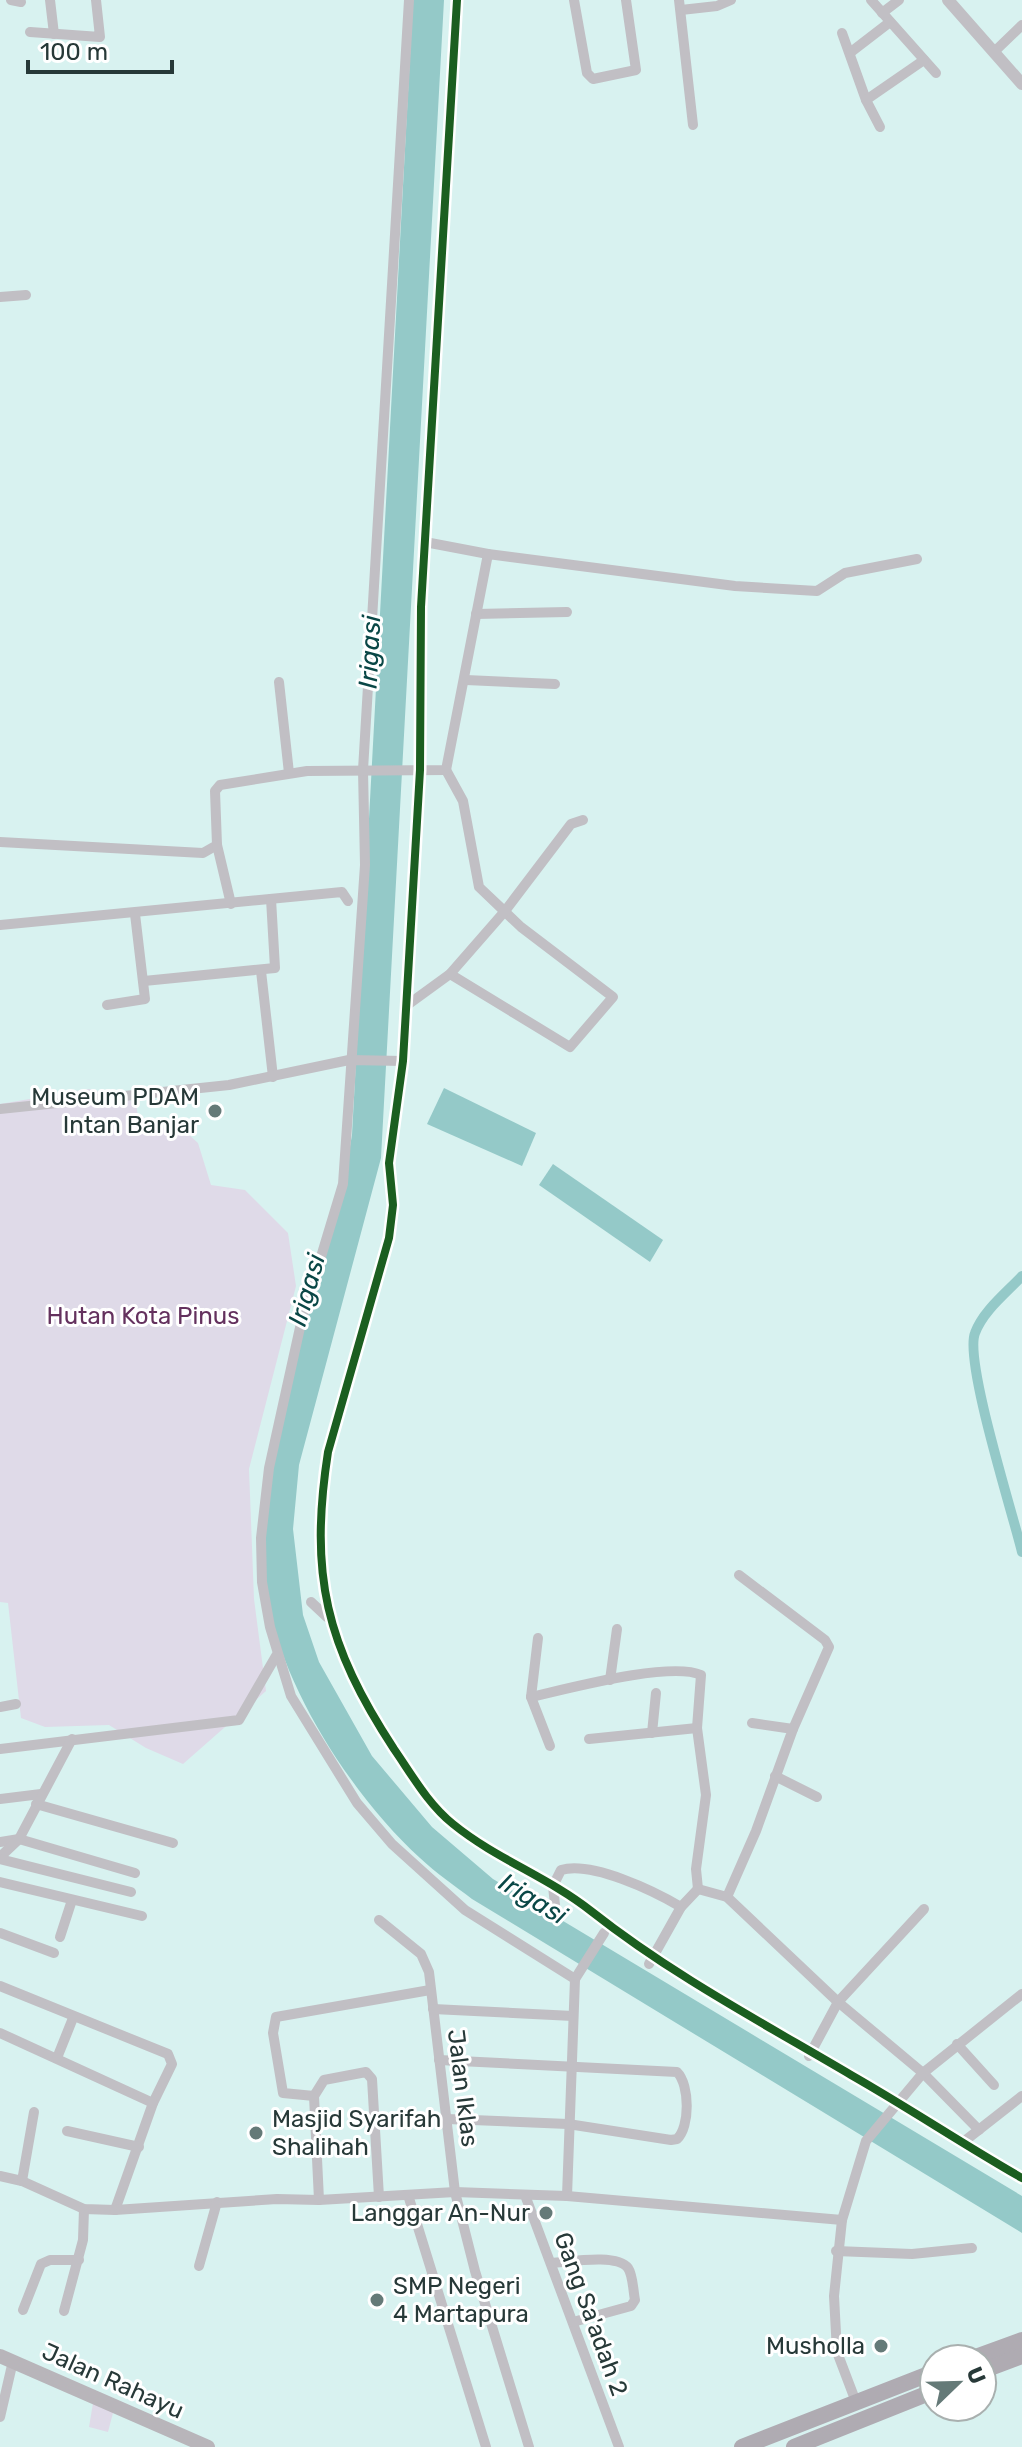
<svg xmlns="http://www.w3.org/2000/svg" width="1022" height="2447" font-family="Rubik,sans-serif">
	<rect width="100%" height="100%" fill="#d8f2f0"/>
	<g fill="#dfdae8">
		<polygon points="89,1089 136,1102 140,1133 177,1124 198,1143 211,1185 245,1190 288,1233 296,1286 249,1469 254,1599 266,1691 183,1764 146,1748 109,1725 45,1727 21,1718 8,1603 0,1602 0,1104"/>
		<polygon points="93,2403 114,2409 108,2432 89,2427"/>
	</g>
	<g fill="#94c9c8">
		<path d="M413,0h31l-63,1158 -82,307 -6,64 10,86 16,47 53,94 60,71 61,52 529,317v37l-550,-334c-17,-13 -36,-26 -52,-41 -65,-59 -135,-166 -151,-253 -7,-36 -7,-78 -2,-115 16,-121 66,-235 85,-355z"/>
		<polygon points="444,1088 536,1133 522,1166 427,1124"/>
		<polygon points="553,1164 663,1240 650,1262 539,1185"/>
	</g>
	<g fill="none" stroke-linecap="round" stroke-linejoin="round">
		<path stroke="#94c9c8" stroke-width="10" d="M1022,1276c-16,17 -39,35 -47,57 -11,28 38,181 47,219"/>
		<g stroke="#c1bfc4" stroke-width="10">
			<polyline points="11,0 21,2"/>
			<polyline points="50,0 54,34"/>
			<polyline points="409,0 363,770 365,865 343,1184 301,1323 269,1468 261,1538 262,1582 270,1627 291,1696 357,1803 392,1844 465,1910 575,1979"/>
			<path d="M457,0l-36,607 -1,163 -17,291 -14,102 4,42 -4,33 -61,214c-19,123 -2,193 66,297 18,26 34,55 59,75 43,35 95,53 138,87 81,64 172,112 260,164 58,33 113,70 171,103"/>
			<polyline points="574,0 587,73 593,79 636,70 626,0"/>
			<polyline points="679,0 693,125"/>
			<polyline points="871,0 936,73"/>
			<polyline points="681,10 717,6 731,0"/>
			<polyline points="882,13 899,0"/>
			<polyline points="30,32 100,37 96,0"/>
			<polyline points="842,33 866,100 880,127"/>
			<polyline points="851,52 890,22"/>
			<polyline points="994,52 1022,25"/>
			<polyline points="866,100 924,60"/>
			<polyline points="0,297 26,295"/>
			<polyline points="425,542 488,554"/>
			<polyline points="476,614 567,612"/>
			<polyline points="466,680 555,684"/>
			<polyline points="279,682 289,773"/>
			<polyline points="446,770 463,801 479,887 521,927 613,997 570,1047 450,974"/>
			<polyline points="0,842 203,853 217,845 215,791 220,785 307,771 446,770 488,554 735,586 817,591 845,573 917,559"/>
			<polyline points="217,845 231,904"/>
			<polyline points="0,925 342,892 348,901"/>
			<polyline points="261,971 273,1077"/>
			<polyline points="144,981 275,968 271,899"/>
			<polyline points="107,1005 145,999 135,914"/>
			<polyline points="406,1006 450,974 505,911 571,824 583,820"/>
			<polyline points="0,1109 229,1085 349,1060 403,1061"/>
			<polyline points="739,1575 825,1640 829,1647 793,1729"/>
			<polyline points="311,1602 327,1617"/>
			<polyline points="538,1638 531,1697 550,1746"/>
			<polyline points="610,1680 617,1629"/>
			<path d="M531,1697c36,-8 139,-36 170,-22l-4,53 9,67 -10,74 2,20"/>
			<polyline points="0,1707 16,1704"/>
			<polyline points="652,1733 656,1693"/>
			<polyline points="589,1739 697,1728"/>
			<polyline points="0,1749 239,1720 276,1656"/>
			<polyline points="775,1776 817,1797"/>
			<polyline points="0,1799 41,1794"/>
			<polyline points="36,1804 173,1843"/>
			<polyline points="0,1842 19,1839 135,1873"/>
			<polyline points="0,1857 19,1839 72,1739"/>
			<polyline points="0,1859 131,1892"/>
			<polyline points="0,1882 142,1916"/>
			<polyline points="698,1889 727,1897 838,2002 923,2073 979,2130"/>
			<polyline points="727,1897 756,1831 793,1729 752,1723"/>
			<path d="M555,1905l-2,-19 8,-16c31,-9 93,21 120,37"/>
			<polyline points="379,1920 421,1954 429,1972 455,2192 475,2271 529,2447"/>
			<polyline points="0,1933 54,1953"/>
			<polyline points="60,1937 72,1900"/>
			<polyline points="649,1964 681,1907 698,1889"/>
			<polyline points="0,1986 168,2054 172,2064 153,2103 115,2210 84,2209 22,2181 0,2176"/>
			<polyline points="433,2009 573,2016"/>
			<polyline points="0,2033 153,2103"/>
			<polyline points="957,2044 994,2085"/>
			<polyline points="809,2056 838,2002 924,1909"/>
			<polyline points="57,2058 73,2018"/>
			<path d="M439,2060l238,12c13,13 13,55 0,67l-6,1 -103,-16 -121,-5"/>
			<polyline points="314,2096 283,2093 273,2033 276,2017 430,1990"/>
			<polyline points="67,2131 139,2147"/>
			<polyline points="962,2143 1022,2096"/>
			<polyline points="22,2181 34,2112"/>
			<polyline points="408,2195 486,2447"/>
			<polyline points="525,2195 619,2447"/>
			<polyline points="567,2196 575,1979 604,1933"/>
			<polyline points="319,2200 314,2096 324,2080 366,2072 372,2079 379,2197"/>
			<polyline points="115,2210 277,2199 319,2200 455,2192 567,2196 842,2220"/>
			<polyline points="836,2251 912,2254 972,2248"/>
			<path d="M552,2263c17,-1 65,-10 76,5 5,7 5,22 7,32l-4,6 -58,16"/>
			<polyline points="199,2266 217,2202"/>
			<polyline points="23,2310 41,2264 50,2260 79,2260"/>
			<polyline points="64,2311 83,2240 84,2209"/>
			<polyline points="856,2402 837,2352 834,2296 842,2220 866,2141 923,2073 1022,1994"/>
			<polyline points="0,2417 13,2361"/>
		</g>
		<polyline stroke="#c1bfc4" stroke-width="12" points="948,0 1022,84"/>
		<polyline stroke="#b8b5ba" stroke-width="14" points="0,2356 208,2447"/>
		<g stroke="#afabb2" stroke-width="16">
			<polyline points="970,2359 1022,2340"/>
			<polyline points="982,2371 1022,2356"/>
			<polyline points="742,2447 934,2372"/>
			<polyline points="794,2447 934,2391"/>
		</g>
		<defs>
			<path id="cycleway" d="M457,0l-36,607 -1,163 -17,291 -14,102 4,42 -4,33 -61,214c-19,123 -2,193 66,297 18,26 34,55 59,75 43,35 95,53 138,87 81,64 172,112 260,164 58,33 113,70 171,103"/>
		</defs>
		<use href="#cycleway" stroke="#fff" stroke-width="13"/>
		<use href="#cycleway" stroke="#1b5e20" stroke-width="8"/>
	</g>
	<g fill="#657a78" stroke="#fff" stroke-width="3">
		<circle cx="215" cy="1111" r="8"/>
		<circle cx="256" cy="2133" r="8"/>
		<circle cx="546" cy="2213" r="8"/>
		<circle cx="377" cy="2300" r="8"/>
		<circle cx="881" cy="2346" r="8"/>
	</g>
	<g text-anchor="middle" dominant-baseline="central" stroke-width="6" stroke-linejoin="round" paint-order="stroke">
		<g font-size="24" fill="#273938" stroke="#fff" text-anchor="end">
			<text x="199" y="1097">Museum PDAM<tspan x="199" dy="28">Intan Banjar</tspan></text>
			<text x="272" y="2119" text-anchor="start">Masjid Syarifah<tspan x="272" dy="28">Shalihah</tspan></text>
			<text x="530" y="2213">Langgar An-Nur</text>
			<text x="393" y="2286" text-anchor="start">SMP Negeri<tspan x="393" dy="28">4 Martapura</tspan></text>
			<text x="865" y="2346">Musholla</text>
		</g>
		<g font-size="24" fill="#64315e" stroke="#fff">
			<text x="143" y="1316">Hutan Kota Pinus</text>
		</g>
		<g font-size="24" fill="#273938" stroke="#fff">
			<text transform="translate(463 2088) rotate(83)">Jalan Iklas</text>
			<text transform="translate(591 2314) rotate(70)">Gang Sa'adah 2</text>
			<text transform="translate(113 2381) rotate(24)">Jalan Rahayu</text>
		</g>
		<g font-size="26" font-style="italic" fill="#094746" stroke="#fff">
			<text transform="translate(370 652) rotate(-87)">Irigasi</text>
			<text transform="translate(307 1290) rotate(-74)">Irigasi</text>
			<text transform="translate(533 1899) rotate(31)">Irigasi</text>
		</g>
	</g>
	<g transform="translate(958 2383) rotate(67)"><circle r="38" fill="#ffffff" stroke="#a9b0af" stroke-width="2"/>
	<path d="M0-6L14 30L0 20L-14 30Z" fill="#657a78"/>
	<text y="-12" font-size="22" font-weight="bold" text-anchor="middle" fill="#273938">U</text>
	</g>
	<path d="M28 60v12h144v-12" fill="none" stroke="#273938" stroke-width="4"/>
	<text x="40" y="60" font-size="24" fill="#273938" stroke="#ffffff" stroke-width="6" paint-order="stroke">100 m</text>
</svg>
